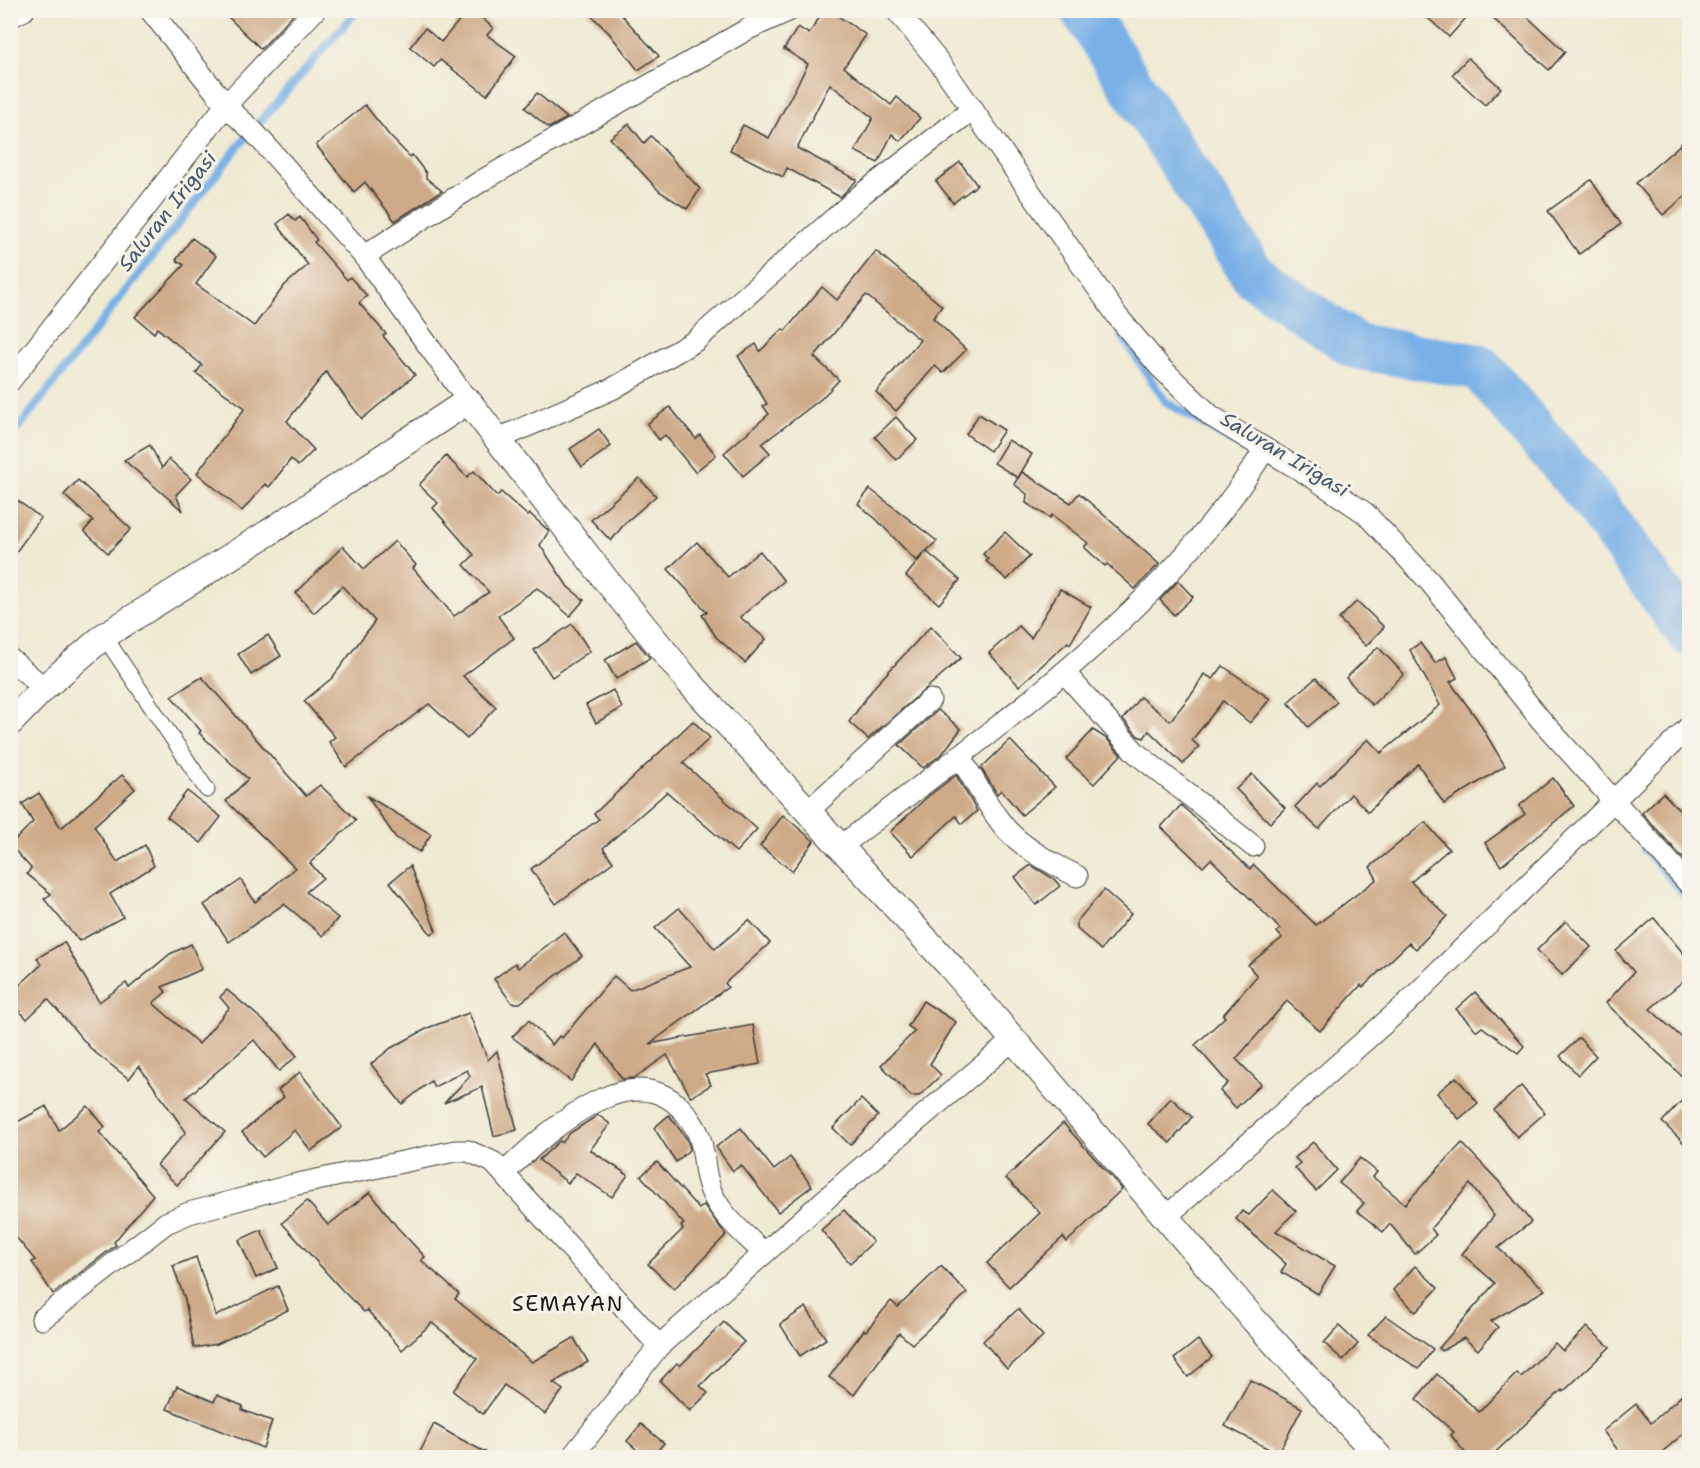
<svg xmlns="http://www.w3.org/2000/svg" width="1700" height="1468" font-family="'Shantell Sans',sans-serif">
	<rect width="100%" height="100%" fill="#f7f3e8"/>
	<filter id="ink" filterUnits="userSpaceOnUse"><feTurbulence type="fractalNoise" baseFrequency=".0167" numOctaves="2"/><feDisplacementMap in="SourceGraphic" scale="12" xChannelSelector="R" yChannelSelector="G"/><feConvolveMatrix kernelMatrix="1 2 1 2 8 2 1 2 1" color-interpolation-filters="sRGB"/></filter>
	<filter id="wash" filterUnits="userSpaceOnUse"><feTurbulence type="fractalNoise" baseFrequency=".008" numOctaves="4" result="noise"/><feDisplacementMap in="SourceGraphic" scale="24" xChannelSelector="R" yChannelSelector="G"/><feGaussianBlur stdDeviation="1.35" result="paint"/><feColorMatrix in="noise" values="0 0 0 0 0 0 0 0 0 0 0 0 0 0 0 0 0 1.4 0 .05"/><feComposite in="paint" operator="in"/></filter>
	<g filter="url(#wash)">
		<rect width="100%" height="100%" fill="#efead2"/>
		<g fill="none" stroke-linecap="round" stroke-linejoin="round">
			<g stroke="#78b0e7" stroke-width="8">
				<polyline points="1121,335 1166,402 1290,476"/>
				<polyline points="10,439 241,143 358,10"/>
				<polyline points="1644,849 1690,902"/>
			</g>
			<polyline stroke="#78b0e7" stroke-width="46" points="1083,10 1254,276 1355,346 1479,367 1586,492 1690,634"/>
		</g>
		<g id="blocks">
			<g fill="#ceaa88">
				<polygon points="221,10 297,10 261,49"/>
				<polygon points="468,10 473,10 493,28 487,35 516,56 487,95 440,60 434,67 410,47 425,28 441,42"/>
				<polygon points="586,10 617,10 659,56 638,70 609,33"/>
				<polygon points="824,10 829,10 866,35 844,67 891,105 897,97 920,118 900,141 892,134 878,163 855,151 873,118 830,84 797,148 857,180 840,197 787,168 783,177 730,150 743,125 769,138 808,64 784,49 798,27 809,34"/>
				<polygon points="1419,10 1473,10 1449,37"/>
				<polygon points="1484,10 1520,10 1565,52 1549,70"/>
				<polygon points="1468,58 1501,88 1485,105 1452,75"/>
				<polygon points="537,93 567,118 549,128 525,108"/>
				<polygon points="365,105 389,135 410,157 412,155 426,173 426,178 442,191 395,221 365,182 354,192 316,145"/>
				<polygon points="629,124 644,143 651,136 700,189 687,209 659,191 610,138"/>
				<polygon points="1689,137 1689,193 1663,215 1636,183"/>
				<polygon points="960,162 977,185 953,203 936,181"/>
				<polygon points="1591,180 1621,224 1579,254 1548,211"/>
				<polygon points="289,214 295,221 300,217 317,240 314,242 347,280 350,277 367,296 359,303 386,334 383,336 415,375 362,419 326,372 287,421 314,450 298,466 291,459 269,487 265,484 242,511 197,473 245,408 196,373 202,365 157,328 154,333 135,317 184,265 176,260 192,238 216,256 196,284 254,326 285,285 308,265 277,224"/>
				<polygon points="876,251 942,306 933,318 966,350 943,373 935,366 896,411 876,392 920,340 866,295 814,357 839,380 821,399 762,444 770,453 743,476 724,453 769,414 763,406 767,404 738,356 756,344 760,351 783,329 785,331 822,287 837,300"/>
				<polygon points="670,407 696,439 700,435 716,455 695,472 665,435 659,440 647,424"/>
				<polygon points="979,414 1004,430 990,451 966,434"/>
				<polygon points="896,417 917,440 896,460 875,437"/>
				<polygon points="599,429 611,446 582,467 570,449"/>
				<polygon points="1008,440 1032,454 1018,478 994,463"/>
				<polygon points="150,445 162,468 169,459 191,479 176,495 183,511 124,460"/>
				<polygon points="446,456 467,477 474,471 497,496 501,492 528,516 530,514 549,531 540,545 568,587 584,600 570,616 537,588 498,616 514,638 463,676 496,707 467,739 429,704 346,767 329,742 335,737 304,701 332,678 375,621 342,586 314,613 296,593 343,546 364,569 395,541 416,565 413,568 454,616 489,592 464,565 474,555 433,508 438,503 419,485"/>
				<polygon points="1022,472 1071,503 1079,493 1159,564 1135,589 1107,564 1105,566 1084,547 1088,543 1052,515 1050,518 1026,503 1027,494 1014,484"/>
				<polygon points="639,478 656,496 625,523 611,541 591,520"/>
				<polygon points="78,480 131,529 108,553 84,531 93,521 64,495"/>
				<polygon points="870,489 937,541 916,561 877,520 858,504"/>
				<polygon points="10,495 41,518 10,560"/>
				<polygon points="1005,532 1030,556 1007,580 986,561 988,559 983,554"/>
				<polygon points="697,542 728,577 760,551 784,581 740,617 766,639 745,663 716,637 702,615 707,612 668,569"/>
				<polygon points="926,551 960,580 939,604 906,576"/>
				<polygon points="1178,581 1193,597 1174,615 1160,600"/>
				<polygon points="1060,589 1091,607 1070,644 1068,642 1019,686 989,653 1019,626 1031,638"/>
				<polygon points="1357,601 1384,627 1366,646 1339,619"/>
				<polygon points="572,624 590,651 552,677 534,650"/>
				<polygon points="931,626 961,658 868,739 849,722 875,686"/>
				<polygon points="268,635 281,656 251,675 238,654"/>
				<polygon points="636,641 650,658 616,679 605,660"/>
				<polygon points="1420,643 1435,663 1446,657 1457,678 1450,682 1477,719 1505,766 1444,804 1418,764 1368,812 1351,794 1319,829 1295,807 1317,783 1320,786 1368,739 1381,753 1440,705 1410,650"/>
				<polygon points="1378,647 1404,674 1372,705 1346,678"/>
				<polygon points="1223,666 1270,699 1250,723 1223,701 1192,740 1199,747 1183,764 1149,731 1144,738 1138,736 1123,719 1140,697 1170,721 1194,691 1204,674 1213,679"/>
				<polygon points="202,677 306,796 320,785 356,820 310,863 323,878 306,892 338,918 323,936 284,904 229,942 204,905 241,880 255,902 295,868 226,801 248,779 199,733 201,731 171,696"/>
				<polygon points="1316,678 1337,702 1308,727 1288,702"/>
				<polygon points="613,690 622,708 596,723 586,705"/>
				<polygon points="938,710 961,729 942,754 923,768 899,745"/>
				<polygon points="693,721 710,738 683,763 757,829 736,852 667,792 603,848 613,862 556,904 531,869 599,819 594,814"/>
				<polygon points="1093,730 1107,739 1121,755 1094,784 1066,759"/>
				<polygon points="1010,740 1055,787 1022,815 1001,790 997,794 981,768"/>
				<polygon points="1252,774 1285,808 1270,823 1236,789"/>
				<polygon points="122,775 135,789 94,826 117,862 145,845 154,866 110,894 123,917 79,941 44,899 51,894 27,874 31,868 10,845 33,822 22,804 39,793 61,828"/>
				<polygon points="956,775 977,811 962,824 956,816 913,856 890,832 926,798"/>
				<polygon points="1553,778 1574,806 1501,866 1485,843 1525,814 1519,806"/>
				<polygon points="187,791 221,817 201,843 167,817"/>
				<polygon points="1663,793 1689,820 1689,865 1642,813"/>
				<polygon points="367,796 431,834 420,852 396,838"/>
				<polygon points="1181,805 1250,869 1254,865 1316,925 1377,879 1370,867 1425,822 1449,849 1411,882 1447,916 1416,949 1409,943 1363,987 1361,985 1320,1031 1287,1001 1236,1059 1261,1084 1236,1108 1220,1091 1228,1083 1195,1045 1225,1017 1223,1015 1257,976 1248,965 1282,938 1277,932 1280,929 1211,859 1203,867 1161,827"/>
				<polygon points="783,815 814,841 792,871 760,846"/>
				<polygon points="1031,865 1054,879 1060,886 1036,905 1015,877"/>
				<polygon points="410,866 436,931 431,934 390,882"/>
				<polygon points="1104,890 1131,914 1101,950 1077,929 1077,921"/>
				<polygon points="679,908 715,949 749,920 770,943 725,983 728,987 649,1044 753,1025 760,1064 705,1074 711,1085 691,1097 667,1055 634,1078 622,1079 598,1044 571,1081 512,1037 529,1020 552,1045 559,1036 562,1038 614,976 630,990 690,967 655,928"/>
				<polygon points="1654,918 1689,960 1689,976 1650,1009 1689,1044 1689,1083 1606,1003 1634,972 1616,951"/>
				<polygon points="1566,921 1591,947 1562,975 1537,950"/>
				<polygon points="564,932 582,956 520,1003 512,1003 494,979 515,963 518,968"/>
				<polygon points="64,942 99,1002 126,983 129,988 170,954 191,944 202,969 162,987 166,992 153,1003 199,1044 229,1008 220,997 227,990 278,1033 297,1056 279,1071 254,1040 186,1098 225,1132 177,1185 157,1165 186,1132 139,1066 129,1079 92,1050 48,999 27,1019 10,1001 10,994 41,965 37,958"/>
				<polygon points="1475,992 1524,1046 1518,1053 1482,1027 1477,1031 1456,1009"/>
				<polygon points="923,1001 956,1022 930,1064 941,1075 919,1096 911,1096 881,1065 915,1031 908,1026"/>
				<polygon points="469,1013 488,1060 497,1051 517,1130 494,1136 482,1087 444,1103 470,1076 467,1070 434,1087 431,1081 402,1104 371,1064 391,1048 430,1027"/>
				<polygon points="1579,1038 1596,1056 1578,1075 1560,1056"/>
				<polygon points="300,1072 342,1127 311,1151 295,1130 263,1157 242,1132 284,1097 278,1090"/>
				<polygon points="1456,1077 1478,1103 1459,1119 1437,1093"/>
				<polygon points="1521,1086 1545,1113 1517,1137 1494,1110"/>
				<polygon points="1689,1093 1689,1148 1662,1122"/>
				<polygon points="1171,1098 1192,1117 1170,1143 1148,1124"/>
				<polygon points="861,1099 878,1116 850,1145 833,1128"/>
				<polygon points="46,1106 59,1130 88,1106 105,1127 99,1132 153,1195 114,1242 116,1245 53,1294 32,1262 35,1260 10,1230 10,1126"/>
				<polygon points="598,1115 610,1124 590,1150 628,1175 612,1197 576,1173 568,1183 539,1160 556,1144 560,1141 562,1143 570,1133"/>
				<polygon points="669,1115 687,1139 690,1149 676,1162 654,1128"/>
				<polygon points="1063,1123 1122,1189 1067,1242 1063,1237 1009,1287 987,1263 1040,1213 1006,1178"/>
				<polygon points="741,1128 774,1170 790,1157 812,1186 778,1212 741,1165 733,1171 716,1147"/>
				<polygon points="1313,1142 1337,1170 1316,1191 1295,1168 1300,1163 1295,1158"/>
				<polygon points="1462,1143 1503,1186 1531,1222 1498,1248 1545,1290 1491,1321 1498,1327 1478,1350 1464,1338 1441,1351 1439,1348 1495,1283 1462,1254 1494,1216 1470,1184 1431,1228 1436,1235 1415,1254 1390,1224 1383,1232 1357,1211 1364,1203 1339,1183 1360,1158 1377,1172 1373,1177 1405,1204"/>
				<polygon points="657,1162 699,1209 704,1205 726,1235 674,1289 648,1264 683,1229 681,1226 684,1224 641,1176"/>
				<polygon points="1273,1190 1296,1211 1276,1231 1335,1266 1318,1294 1281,1272 1286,1264 1236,1219 1242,1211 1249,1215"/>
				<polygon points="370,1192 397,1227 425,1257 421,1260 459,1294 455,1299 532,1362 574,1338 588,1362 553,1383 563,1390 545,1414 504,1385 483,1414 453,1391 477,1359 432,1323 402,1350 367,1310 364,1312 342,1290 282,1223 307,1201 328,1225"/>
				<polygon points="844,1210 873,1242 850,1263 821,1230"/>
				<polygon points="261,1230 278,1268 256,1278 239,1240"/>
				<polygon points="196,1257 216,1316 278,1286 288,1310 217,1344 194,1348 185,1300 173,1266"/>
				<polygon points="941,1266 967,1293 912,1344 899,1333 854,1395 829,1377 864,1330 866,1331 891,1301 898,1307"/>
				<polygon points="1415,1266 1438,1288 1416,1312 1393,1290"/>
				<polygon points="806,1307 826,1339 800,1356 780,1324"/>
				<polygon points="1018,1309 1043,1336 1007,1369 983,1341"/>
				<polygon points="1386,1316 1433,1349 1419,1369 1368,1335"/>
				<polygon points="724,1322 744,1342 700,1386 708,1393 690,1411 660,1381 677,1363 680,1366"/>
				<polygon points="1339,1326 1358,1344 1343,1360 1324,1343"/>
				<polygon points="1587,1327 1610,1347 1563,1392 1562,1390 1489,1458 1469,1458 1451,1435 1454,1432 1416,1399 1437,1374 1479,1412 1517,1373 1521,1377 1555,1343 1563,1351"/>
				<polygon points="1198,1340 1212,1357 1188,1377 1174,1359"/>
				<polygon points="1250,1380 1302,1408 1278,1454 1225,1426"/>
				<polygon points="177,1386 214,1402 217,1395 243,1406 242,1410 272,1421 263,1448 167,1409"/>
				<polygon points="1689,1389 1689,1429 1655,1458 1624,1458 1603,1431 1636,1404 1651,1423"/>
				<polygon points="434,1424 453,1435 496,1458 417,1458"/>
				<polygon points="641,1424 664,1443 651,1458 646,1458 627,1441"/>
			</g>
		</g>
	</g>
	<g filter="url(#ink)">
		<use href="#blocks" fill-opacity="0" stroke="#3c3b37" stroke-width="1.5"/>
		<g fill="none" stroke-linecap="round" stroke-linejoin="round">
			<defs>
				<polyline id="pedestrian" points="104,636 207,790"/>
				<g id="minor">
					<polyline points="150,10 230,110 253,131 364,256 468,401"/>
					<polyline points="896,10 939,62 1118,317 1160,367 1211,416 1315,479 1365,513 1430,582 1541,720 1690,885"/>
					<polyline points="10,17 24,10"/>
					<polyline points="364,256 483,180 748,29 790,10"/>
					<polyline points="10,381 226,105 315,10"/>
					<polyline points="498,439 612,389 695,341 862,194 973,109"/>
					<polyline points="10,659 44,688"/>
					<polyline points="1064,672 1136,753 1253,846"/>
					<path d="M959,756c16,24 29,53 48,74 19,20 46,34 70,46"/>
					<polyline points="808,811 930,700"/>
					<path d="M841,846c150,-114 323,-234 424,-397"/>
					<path d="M504,1173c48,-46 145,-137 194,-40 7,16 5,33 10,49 7,29 35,51 56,71"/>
					<polyline points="1167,1216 1405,1005 1690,726"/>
					<polyline points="42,1319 166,1223 189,1213 293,1185 455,1151 468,1151 493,1162 659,1346"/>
					<polyline points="571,1458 659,1346 853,1175 1013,1040"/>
				</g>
				<polyline id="tertiary" points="10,723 44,688 104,636 268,533 468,401 606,580 689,682 951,967 1254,1320 1380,1458"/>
			</defs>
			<use href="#pedestrian" stroke="#3c3b37" stroke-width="17"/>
			<use href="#minor" stroke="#3c3b37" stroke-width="23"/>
			<use href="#tertiary" stroke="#3c3b37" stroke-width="28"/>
			<use href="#pedestrian" stroke="#fff" stroke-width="15"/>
			<use href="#minor" stroke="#fff" stroke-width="21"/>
			<use href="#tertiary" stroke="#fff" stroke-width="26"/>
		</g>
	</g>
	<g text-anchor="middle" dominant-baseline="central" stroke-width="6" stroke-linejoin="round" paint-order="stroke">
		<g font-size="20" font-style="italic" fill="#41576d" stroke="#f7f3e8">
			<text transform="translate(167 211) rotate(-52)">Saluran Irigasi</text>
			<text transform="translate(1285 454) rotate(31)">Saluran Irigasi</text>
		</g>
		<g font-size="21" letter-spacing="1.5" fill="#1c1c1c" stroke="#f7f3e8">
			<text x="568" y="1304">SEMAYAN</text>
		</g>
	</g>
	<rect width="1700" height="1468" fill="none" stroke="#f7f3e8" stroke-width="36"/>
</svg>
